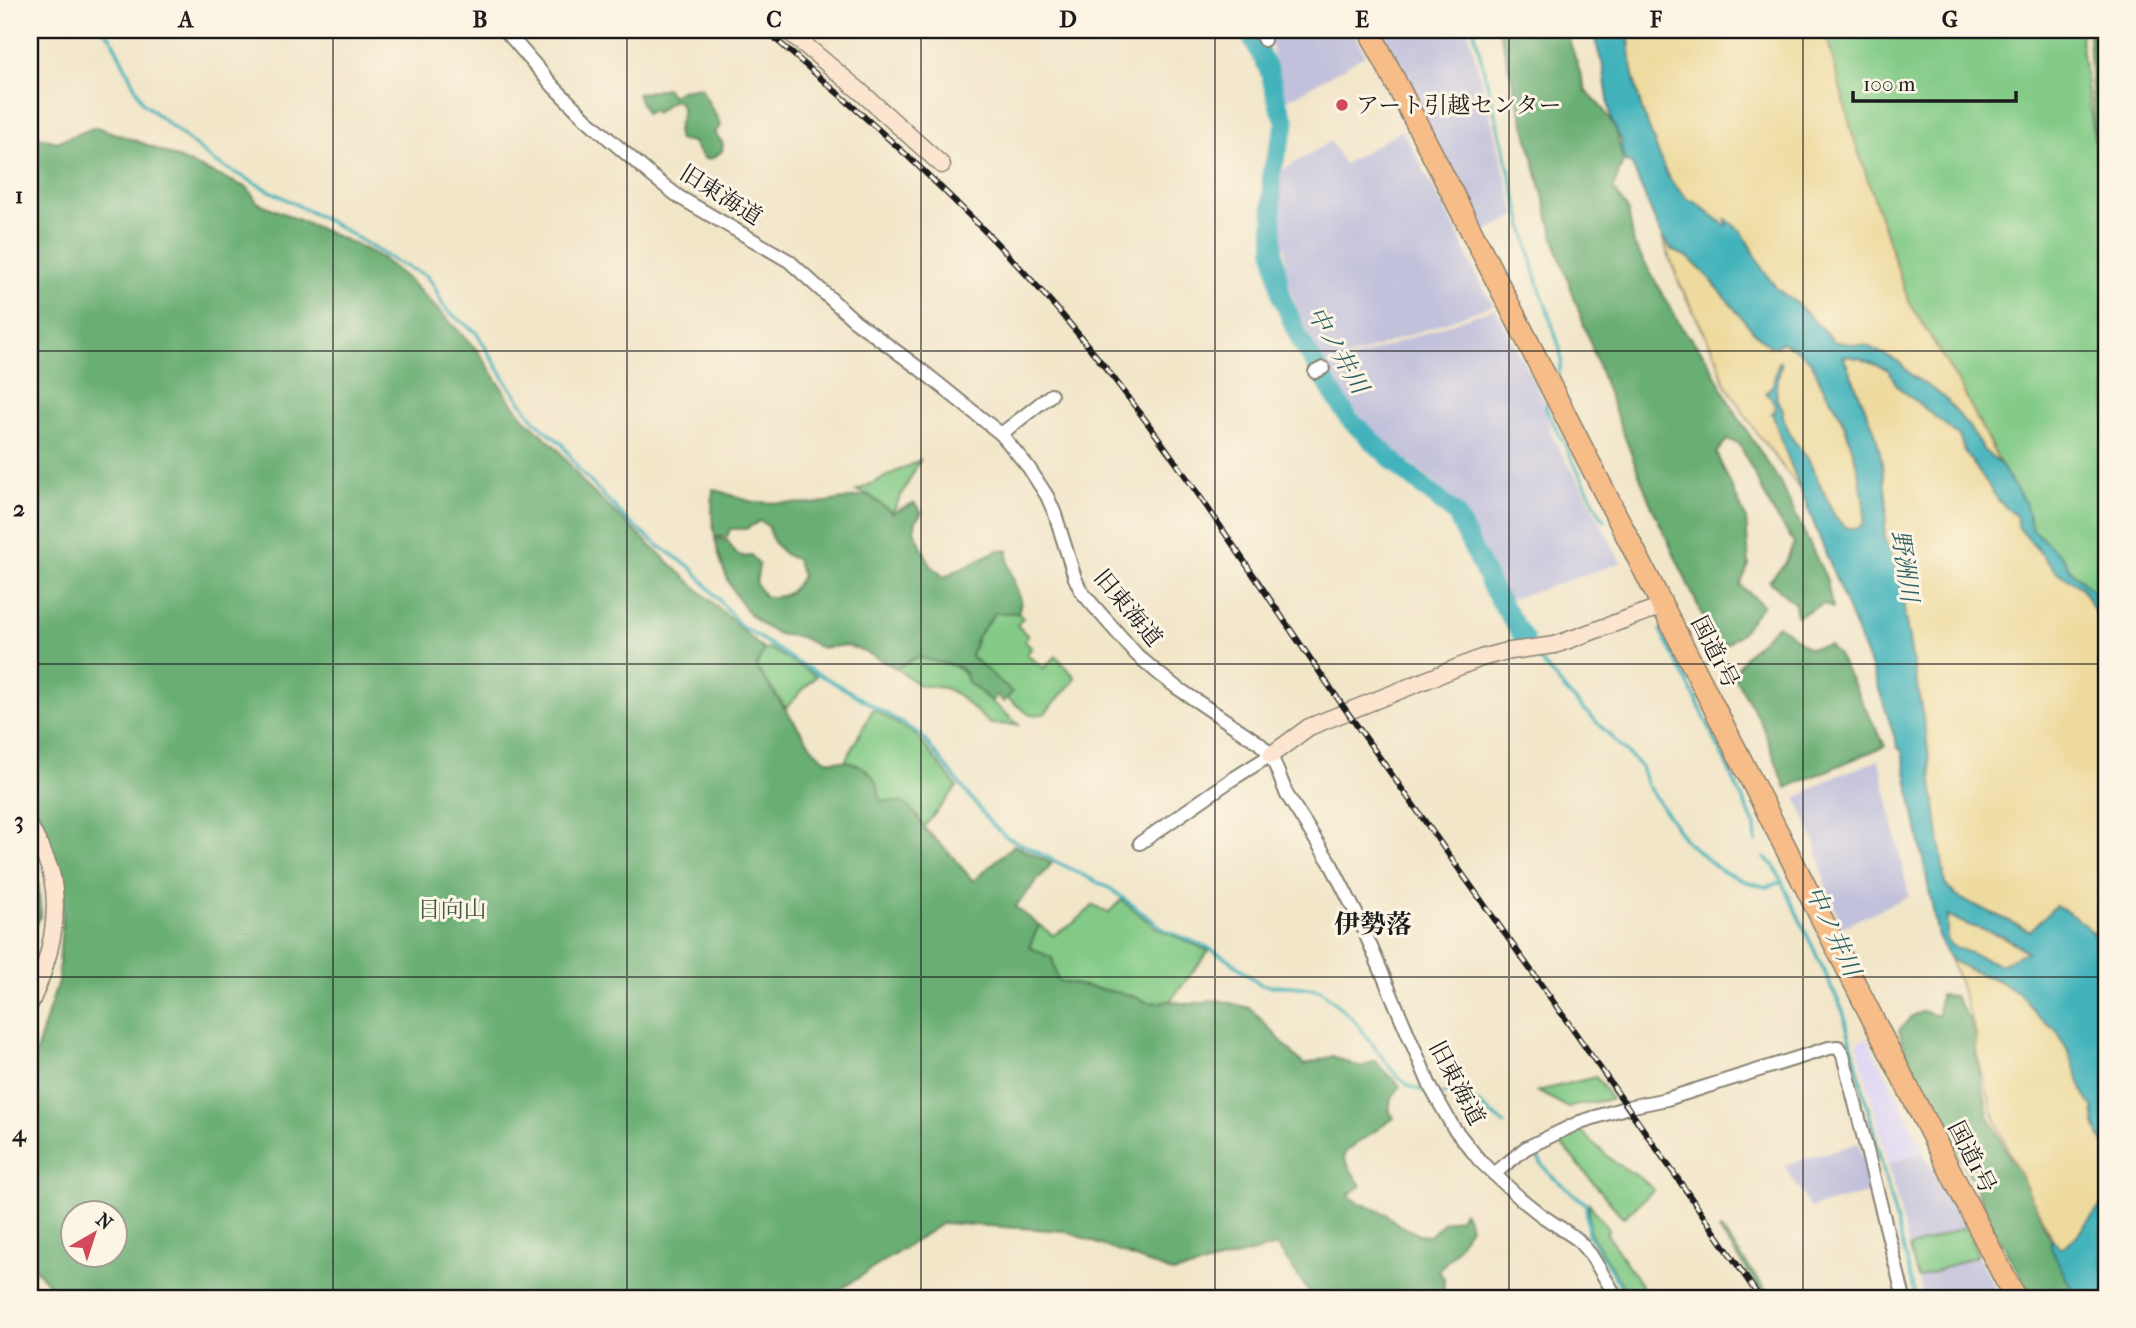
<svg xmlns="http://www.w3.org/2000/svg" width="2136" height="1328" font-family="'IM FELL French Canon','Noto Serif JP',serif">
	<rect width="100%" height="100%" fill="#fcf5e5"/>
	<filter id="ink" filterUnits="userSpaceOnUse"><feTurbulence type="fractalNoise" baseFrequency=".0143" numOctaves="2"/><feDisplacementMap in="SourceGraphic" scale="14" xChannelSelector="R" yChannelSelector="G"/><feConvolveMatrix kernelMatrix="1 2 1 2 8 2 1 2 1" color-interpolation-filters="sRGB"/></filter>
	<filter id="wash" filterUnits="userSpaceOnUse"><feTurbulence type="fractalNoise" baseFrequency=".00686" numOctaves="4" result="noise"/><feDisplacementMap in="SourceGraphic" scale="28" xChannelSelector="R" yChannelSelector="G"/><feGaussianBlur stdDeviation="1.57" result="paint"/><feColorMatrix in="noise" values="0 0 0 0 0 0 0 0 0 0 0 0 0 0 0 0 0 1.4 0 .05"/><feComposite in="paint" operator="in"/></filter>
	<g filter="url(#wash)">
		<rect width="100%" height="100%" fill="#f2e6c9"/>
		<polygon fill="#ddd5f6" points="1867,1038 1902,1105 1924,1153 1888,1163 1857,1042"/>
		<g fill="#c2c1dc">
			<polygon points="1265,30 1353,30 1365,55 1286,101 1275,69 1272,47"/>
			<polygon points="1381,30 1468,30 1516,216 1484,232 1404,78 1438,60 1405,76"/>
			<polygon points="1402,130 1456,230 1474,270 1493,305 1327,365 1306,334 1286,278 1285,246 1283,246 1278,189 1280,172 1331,141 1344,164"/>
			<polygon points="1495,308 1544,401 1551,431 1556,443 1584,490 1621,563 1508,600 1468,516 1432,480 1402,456 1363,420 1348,401 1329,367"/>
			<polygon points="1879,760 1909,896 1842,927 1826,887 1816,844 1796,798 1831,778"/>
			<polygon points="1859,1143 1871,1192 1810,1208 1784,1165"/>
			<polygon points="1924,1153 1965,1227 1909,1248 1888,1163"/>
			<polygon points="1978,1255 2000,1298 1923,1298 1918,1278"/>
		</g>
		<g fill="#82ca86" stroke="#4f7351" stroke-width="2">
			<polygon points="1825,30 2080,30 2106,234 2106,547 2102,548 2106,569 2106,615 2091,589 2070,570 2063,558 2031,529 2025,503 2000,464 1961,387 1908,300 1853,136"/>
			<polygon points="920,460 892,513 869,495 856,491"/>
			<polygon points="995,613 1018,613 1023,618 1017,625 1028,636 1025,641 1032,648 1027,653 1029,656 1044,668 1056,656 1075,677 1073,682 1044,714 1030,715 1007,698 1011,693 971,656 977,637"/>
			<polygon points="769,648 816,676 786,708 756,667 764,650"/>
			<path d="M917,657c18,4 44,4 50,24l52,44 -29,-1 -32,-29 -13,-7 -26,-3 -23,-17z"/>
			<polygon points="873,709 917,736 957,787 924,827 915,813 880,800 845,761"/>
			<polygon points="1121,900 1158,929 1209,951 1170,1001 1150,1003 1130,995 1058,981 1029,947 1039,925 1053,935 1074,923 1094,905 1108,913"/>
			<polygon points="1596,1077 1612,1099 1567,1107 1537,1091"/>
			<polygon points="1578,1129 1614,1162 1642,1179 1654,1190 1623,1218 1557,1139"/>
			<polygon points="1589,1203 1609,1231 1606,1233 1650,1298 1630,1298 1589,1231"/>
			<polygon points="1965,1227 1978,1255 1918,1278 1909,1248"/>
			<polygon points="1721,1229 1765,1289 1772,1298 1767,1298 1719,1230"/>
		</g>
		<g fill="#69ae73" stroke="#426548" stroke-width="2" fill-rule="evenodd">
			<polygon points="1499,30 1566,30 1586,91 1603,109 1616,130 1623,162 1613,188 1628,210 1634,244 1682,328 1706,357 1734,411 1780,482 1827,580 1832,608 1824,604 1797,616 1795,604 1769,581 1785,564 1794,543 1772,510 1739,443 1727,440 1716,453 1746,518 1749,565 1740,585 1763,605 1740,634 1724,646 1710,632 1649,500 1609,396 1558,252"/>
			<polygon points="2089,30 2106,30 2106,188 2101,153 2094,129"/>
			<polygon points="700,87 721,125 714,133 723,143 722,151 713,158 705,159 697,150 693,142 679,140 677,130 683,110 677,100 670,102 656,113 652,110 646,114 637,94 666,88 672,96 681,90"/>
			<path d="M96,127l49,17 103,44 9,14 100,43 23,12 29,23 70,72 30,47 17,21 31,28 28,37 179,165 -8,17 58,83c4,3 9,9 13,10 5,2 12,0 18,1 21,4 34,17 35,39l23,3 12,10 10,16 29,29 19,23 41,-36 38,18 -37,44 24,18 -10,22 23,11 6,23 72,14 20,8 20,-2 19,3 29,-4 32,8 54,57 29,-9 28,12 14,-7 25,25 -9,14 -2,10 5,8 -48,33 -2,8 17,27 -13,9 8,6 30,13 10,9 23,12 11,1 13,-13 16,-5 4,-6 5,6 2,9 -17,27 -15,17 6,7 -1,20h-130l-36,-52 -103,27 -109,-42 -122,-8 -116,75h-766l-26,-29 -5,-9v-188l28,-91 5,-74 -3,-31 -11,-30 -19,-34v-677l27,7zM74,1212h42v42h-42z"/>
			<path d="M713,489l39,13 62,2 55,-9 23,18 22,-10 8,9 -6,9 -2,9 16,35 14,12 54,-27h10v14l13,38 -3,11h-23l-18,24 -6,19 41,36 -8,10 -7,-6 -5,6 -25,-21 -2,-8 -6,-6 -42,-10 -21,11c-15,-7 -32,-19 -49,-22 -9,-1 -19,3 -27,1 -7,-2 -13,-8 -20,-10 -6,-2 -14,-1 -21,-3 -38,-15 -56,-57 -64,-95l12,1 9,14 10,3 5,-2 8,10 -3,19 9,13c20,1 27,-3 37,-21l-6,-17c-14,-3 -26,-18 -27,-32l-9,-6 -14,8h-16l-3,8h-12l-3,-22z"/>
			<polygon points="1778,625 1808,648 1829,645 1838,655 1885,746 1786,788 1760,720 1733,675 1746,655"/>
			<polygon points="30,857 38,883 41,915 30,936"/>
			<path d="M1940,995l14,1c10,16 27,35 21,54l13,64 23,47 11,6 23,60 33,71h-46l-43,-79 -17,-39 -58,-107 -10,-24 -5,-19 13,-14 11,-5 15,5z"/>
		</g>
		<g fill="#eeda9e" stroke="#857b5d" stroke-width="2">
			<polygon points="1628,30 1825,30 1853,136 1908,300 1961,387 2000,464 1984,451 1969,427 1944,397 1911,375 1898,361 1867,346 1835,342 1796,303 1777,289 1763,270 1752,248 1726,221 1727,225 1725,225 1695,202 1687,199 1670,180 1665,171 1641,107 1632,71"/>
			<path d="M1661,235l11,15 16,7 22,21 44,54 15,14h9l2,-4c11,5 25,10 32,21 4,6 6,14 9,20 6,11 14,21 19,33 12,26 27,79 24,107l-7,6 -13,-2 -9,-11 -27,-57 -16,-21 -9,-20v-9l-6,-9 -1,-13 4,-25 -8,25 4,25 -4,1 30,79 -46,-60 -32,-50 -7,-24 -37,-73z"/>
			<polygon points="1843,356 1859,358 1890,370 1897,386 1959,436 1966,453 1999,501 2016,516 2019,528 2056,571 2082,588 2106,632 2106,950 2096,934 2055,906 2031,931 1957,897 1945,884 1926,735 1905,618 1901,578 1890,550 1884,539 1887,502 1881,457 1874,429"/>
			<path d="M1947,915c27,13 57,18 80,37l-27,13 -49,-19 -4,-6z"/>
			<path d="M1950,959l18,10 31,12 19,12 7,6 12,16 20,16 12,22 17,45 7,9 2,17 5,12 6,9v55c-12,16 -27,37 -44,48l-9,-8 -42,-83 -18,-44 -17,-63v-17l-17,-51z"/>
		</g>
		<g fill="#43b3bb" stroke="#30686c" stroke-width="2" fill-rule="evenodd">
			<path d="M1592,30h36l4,41 9,36 24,64 5,9 17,19 8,3 30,23h2l-1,-6 16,13 21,38 14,19 19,14 39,39 32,4 31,15 13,14 33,22 25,30 15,24 16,13 25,39 7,26 31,29 7,12 21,19 15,26v17l-24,-44 -26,-17 -37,-43 -3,-12 -17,-15 -33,-48 -7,-17 -62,-50 -8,-16 -30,-12 -16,-2 31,73 7,28 6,45 -3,37 6,11 11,28 4,40 21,117 19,149 12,13 73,34 25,-25c22,9 38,24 51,44v195l-6,-8 -5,-13 -2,-17 -7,-9 -17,-45 -12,-22 -20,-16 -12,-16 -7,-6 -19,-12 -31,-12 -18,-10 -12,-23 -36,-185 -4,-3 -21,-65 -96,-243 -9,-28h4l-2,-10 -8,-9 6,-6 7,-26 2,4 -5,22 1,13 6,9v9l9,20 16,21 27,58 9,10 13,2 7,-6c3,-27 -12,-81 -23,-107 -6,-11 -14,-21 -20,-33 -4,-8 -6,-18 -13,-24 -8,-8 -17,-13 -27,-17l-3,4h-8l-16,-14 -44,-53 -22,-22 -16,-7 -11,-15 -30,-72h-5l-5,-14 1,-7 -11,-23 -8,-53zM1947,916l24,10 33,10 23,16c-10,2 -17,9 -27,13l-48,-19 -5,-6z"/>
			<polygon points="2106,1200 2106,1223 2101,1232 2101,1241 2103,1265 2106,1270 2106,1298 2076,1298 2050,1245 2053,1240 2062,1248 2078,1235 2083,1227"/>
		</g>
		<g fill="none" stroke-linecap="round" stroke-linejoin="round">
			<g stroke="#43b3bb" stroke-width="3.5">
				<polyline points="104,30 111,38 143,103 215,162 341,228 396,262 425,275 433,284 443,305 450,313 476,332 508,384 536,422 562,444 580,471 627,520 659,546 692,568 740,625 795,661 847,690 920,734 990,822 1005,836 1111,889 1165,930 1205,946 1228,959 1260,984 1270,986 1293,986 1321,990 1353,1019 1397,1076 1409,1086 1426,1092"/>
				<polyline points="1474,30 1535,273 1560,349 1562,361 1557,380"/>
				<polyline points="1547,403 1546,409 1604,521"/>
				<polyline points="1660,630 1696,699 1755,826 1756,842"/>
				<polyline points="1538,658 1567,692 1641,767 1647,785 1685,840 1720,870 1744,881 1766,887 1782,882 1843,1011 1916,1298"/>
				<polyline points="1764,858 1774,865 1782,882"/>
				<polyline points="1440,1094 1457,1091 1467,1095 1504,1124"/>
				<polyline points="1533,1151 1549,1174 1586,1204 1588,1235 1628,1298"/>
			</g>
			<polyline stroke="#43b3bb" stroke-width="19" points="1248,30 1269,71 1278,104 1286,122 1271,174 1274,254 1281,296 1300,340 1349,419 1404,471 1456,514 1493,590 1525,640"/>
		</g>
	</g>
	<g filter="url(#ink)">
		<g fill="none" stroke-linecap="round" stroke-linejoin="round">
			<defs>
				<g id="street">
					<polyline points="505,30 554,87 586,119 652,176 679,197 789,261 854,320 920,369 1001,434 1029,468 1047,496 1055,514 1075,578 1081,591 1092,604 1137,655 1158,673 1176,687 1259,743 1271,755 1287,795 1331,864 1360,921 1431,1088 1453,1127 1480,1161 1521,1199 1541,1215 1577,1239 1591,1255 1617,1298"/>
					<polyline points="1259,30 1264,40"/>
					<polyline points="1315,372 1323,368"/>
					<polyline points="1001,434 1051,395"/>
					<polyline points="1140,843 1231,780 1271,755"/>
					<polyline points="1494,1174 1526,1148 1580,1122 1628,1107 1667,1099 1829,1048 1838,1047 1843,1055 1904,1298"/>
				</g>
				<g id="secondary">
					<polyline points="787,30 861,92 942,165"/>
					<polyline points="1271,755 1309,727 1481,658 1503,652 1555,645 1662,606"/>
					<path d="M30,827c8,16 18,32 22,50 9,43 -4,88 -22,127"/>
					<polyline points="30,1292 37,1298"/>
				</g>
				<polyline id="highway" points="1369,30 2015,1298"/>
			</defs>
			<use href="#street" stroke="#878172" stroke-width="16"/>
			<use href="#secondary" stroke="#878172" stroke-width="19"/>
			<use href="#highway" stroke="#878172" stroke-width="24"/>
			<use href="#street" stroke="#fff" stroke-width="12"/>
			<use href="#secondary" stroke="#fce5cf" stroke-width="16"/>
			<use href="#highway" stroke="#f7bd88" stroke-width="21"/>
			<defs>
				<path id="rail" d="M765,30c107,92 213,185 304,293 103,122 187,260 279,390 138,195 278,388 412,585"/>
			</defs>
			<use href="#rail" stroke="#1c1c1c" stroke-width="6"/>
			<use href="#rail" stroke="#fcf5e5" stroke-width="3.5" stroke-dasharray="10" stroke-linecap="butt"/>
		</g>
	</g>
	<path fill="none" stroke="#1c1c1c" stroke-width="2" stroke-opacity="0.55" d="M333,30v1268M627,30v1268M921,30v1268M1215,30v1268M1509,30v1268M1803,30v1268M30,351h2076M30,664h2076M30,977h2076"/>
	<circle fill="#d1495b" stroke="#fcf5e5" stroke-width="2.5" cx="1342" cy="105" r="7"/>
	<g text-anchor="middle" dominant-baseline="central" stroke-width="6" stroke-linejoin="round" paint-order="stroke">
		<g font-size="23" fill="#1c1c1c" stroke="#fcf5e5" text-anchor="start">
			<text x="1356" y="105">アート引越センター</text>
		</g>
		<g font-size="23" fill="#1c1c1c" stroke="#fcf5e5">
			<text transform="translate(721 195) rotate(32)">旧東海道</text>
			<text transform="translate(1128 608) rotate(50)">旧東海道</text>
			<text transform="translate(1715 652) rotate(63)">国道1号</text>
			<text transform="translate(1457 1083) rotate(62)">旧東海道</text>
			<text transform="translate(1972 1157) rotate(63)">国道1号</text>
		</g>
		<g font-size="23" fill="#405941" stroke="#fcf5e5">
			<text x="452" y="909">日向山</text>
		</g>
		<g font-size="24" font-style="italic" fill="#2e6064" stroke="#fcf5e5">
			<text transform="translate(1338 350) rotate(60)">中ノ井川</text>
			<text transform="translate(1905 566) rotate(82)">野洲川</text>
			<text transform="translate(1833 931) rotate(65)">中ノ井川</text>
		</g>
		<g font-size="26" font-weight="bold" fill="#1c1c1c" stroke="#fcf5e5">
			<text x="1373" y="924">伊勢落</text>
		</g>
	</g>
	<rect width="2136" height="1328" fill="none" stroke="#fcf5e5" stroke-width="77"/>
	<g transform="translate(94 1234) rotate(39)"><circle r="33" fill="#fcf5e5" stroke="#a29e95" stroke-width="2"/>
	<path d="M0-5L12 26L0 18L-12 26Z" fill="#d1495b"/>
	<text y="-10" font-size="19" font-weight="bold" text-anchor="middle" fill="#1c1c1c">N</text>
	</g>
	<path d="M1853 91v10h163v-10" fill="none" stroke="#1c1c1c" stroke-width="3.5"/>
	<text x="1863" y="91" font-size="21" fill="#1c1c1c" stroke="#fcf5e5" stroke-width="5" paint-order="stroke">100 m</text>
	<rect x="38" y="38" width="2060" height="1252" fill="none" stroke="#1c1c1c" stroke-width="2.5"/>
	<g font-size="23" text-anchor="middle" font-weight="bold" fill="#1c1c1c">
		<text x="186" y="27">A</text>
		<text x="480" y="27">B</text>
		<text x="774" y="27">C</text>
		<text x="1068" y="27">D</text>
		<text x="1362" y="27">E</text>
		<text x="1656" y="27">F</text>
		<text x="1950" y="27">G</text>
		<text x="19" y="203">1</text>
		<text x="19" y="516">2</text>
		<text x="19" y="828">3</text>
		<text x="19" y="1141">4</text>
	</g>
</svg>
